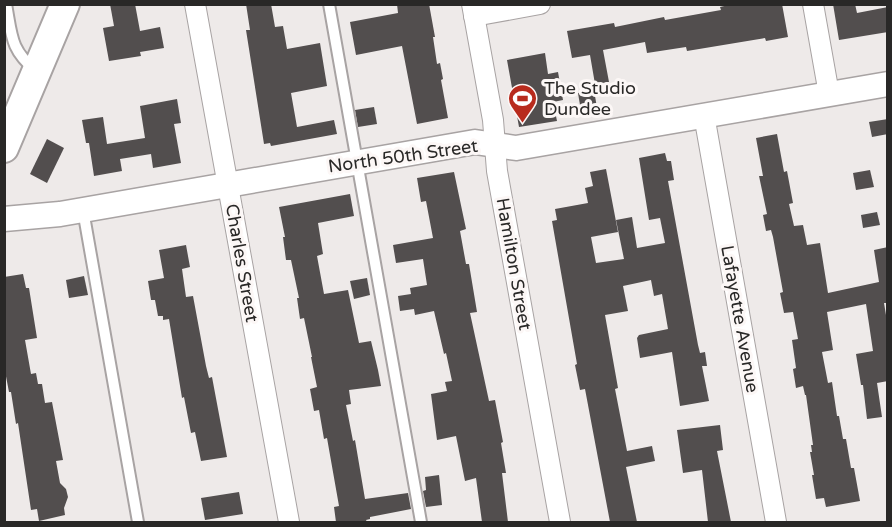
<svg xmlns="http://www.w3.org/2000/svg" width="892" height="527" font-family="'Varela Round',sans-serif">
	<rect width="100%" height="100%" fill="#eeeae9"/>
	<g fill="#524e4e">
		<polygon points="110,4 135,4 140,31 160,27 164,48 140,52 141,56 109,61 103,28 114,26"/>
		<polygon points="246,4 271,4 275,27 283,26 287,49 320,43 327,86 291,93 297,127 334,120 337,134 271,146 270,143 264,144 246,30 250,30"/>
		<polygon points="397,4 429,4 435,37 433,37 437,64 440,63 443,79 441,80 448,118 417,124 402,46 356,55 350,22 398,13"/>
		<polygon points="733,4 782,4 788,37 766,41 765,38 687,51 686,47 647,53 645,42 603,50 609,82 595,84 590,55 572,58 567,31 614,23 615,27 664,17 665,20 721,10 720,7"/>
		<polygon points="833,4 855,4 857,13 888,7 888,32 839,40"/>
		<polygon points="545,53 548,74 558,72 563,100 553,102 557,121 519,127 507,60"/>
		<polygon points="594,90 597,108 581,111 578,93"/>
		<polygon points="177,99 181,123 174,124 181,163 153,168 151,154 120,159 122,171 94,176 89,143 86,143 82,120 103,117 107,144 145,138 140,106"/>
		<polygon points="374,107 377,124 358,127 355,110"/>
		<polygon points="888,119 888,134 872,137 869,122"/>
		<polygon points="777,134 784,172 787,171 793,203 789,204 794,226 803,225 807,245 820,243 828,293 879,282 874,250 888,247 888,303 884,303 888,327 888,381 877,383 882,417 867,419 863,385 861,385 856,354 873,351 866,304 827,312 833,350 822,352 828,383 832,382 837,416 839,416 843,439 846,439 851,468 854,468 860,501 826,507 824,498 816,499 812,475 814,475 810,452 812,452 811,445 813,445 806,395 805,395 803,386 796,388 793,369 796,368 792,340 798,339 793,312 784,313 780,293 783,292 773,237 771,230 766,231 763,215 767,214 759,176 763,176 756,138"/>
		<polygon points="47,139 64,148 47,183 30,174"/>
		<polygon points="665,153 667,161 671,161 674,180 668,181 698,345 700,353 705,352 707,366 702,366 709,401 680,406 672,352 640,358 637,338 639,335 668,329 662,294 654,296 651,280 623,286 628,311 605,315 618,388 615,389 627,451 652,446 655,461 626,467 637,522 610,522 585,389 580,390 575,365 577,364 552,221 557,220 555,209 588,203 585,188 593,186 590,172 606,169 618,232 591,237 596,263 624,259 616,220 632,217 637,248 665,243 660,218 649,220 639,158"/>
		<polygon points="870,170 874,187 856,190 853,173"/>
		<polygon points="454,172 466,229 460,231 466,264 469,264 477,312 470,313 489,401 495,400 503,442 501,443 506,473 502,473 508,522 482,522 476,478 465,481 456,436 437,440 431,394 447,391 445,382 452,381 446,353 444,354 434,311 415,315 414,309 400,311 398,296 411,294 410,288 427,285 423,259 396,263 393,245 433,238 426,201 421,202 417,178"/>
		<polygon points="350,194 354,216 318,223 323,254 317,256 324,294 348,290 359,343 371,341 378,370 381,386 349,390 351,404 346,405 353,441 355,440 365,499 408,493 411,509 370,517 370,519 366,520 367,522 336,522 334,507 339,506 327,438 324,439 319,410 314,411 310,389 317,387 311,357 312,357 304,318 300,319 297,298 299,298 291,260 286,260 283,237 285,237 279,207"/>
		<polygon points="877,212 880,225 863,228 861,215"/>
		<polygon points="186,245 190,267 182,269 186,297 193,296 206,366 209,378 212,377 227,457 201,461 195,432 191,433 184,397 182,398 169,319 163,320 163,316 158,316 155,300 151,300 148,281 164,278 159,250"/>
		<polygon points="23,274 26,288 29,288 37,338 25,340 31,374 36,373 38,384 42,384 45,403 52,402 63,460 56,461 60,483 66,489 68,497 64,508 65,515 39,521 37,509 31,510 18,423 16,424 11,392 9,392 4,366 4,277"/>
		<polygon points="84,276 88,295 69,298 66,280"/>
		<polygon points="367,278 370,295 354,299 350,281"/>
		<polygon points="720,425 723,450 717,451 731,522 708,522 702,470 683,473 677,430"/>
		<polygon points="439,475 442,505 426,507 423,491 426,490 425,477"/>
		<polygon points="239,492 243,514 205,520 201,498"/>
	</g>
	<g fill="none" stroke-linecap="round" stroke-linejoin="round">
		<defs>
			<g id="service">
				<path d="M6,4c6,32 4,45 30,67"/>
				<polyline points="329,4 421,522"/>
				<polyline points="83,210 138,522"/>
			</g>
			<g id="minor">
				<polyline points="195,4 289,522"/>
				<polyline points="472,4 493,120 497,171 560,522"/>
				<polyline points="813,4 829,94"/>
				<polyline points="474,16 540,4"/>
				<polyline points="704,115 776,522"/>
			</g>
			<polyline id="tertiary" points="4,219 60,214 475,142 516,148 888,84"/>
			<polyline id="secondary" points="4,148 65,4"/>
		</defs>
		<use href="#service" stroke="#a8a3a3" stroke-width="14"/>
		<use href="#minor" stroke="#a8a3a3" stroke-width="22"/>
		<use href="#tertiary" stroke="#a8a3a3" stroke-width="27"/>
		<use href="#secondary" stroke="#a8a3a3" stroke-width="32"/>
		<use href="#service" stroke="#fff" stroke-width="10"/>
		<use href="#minor" stroke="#fff" stroke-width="20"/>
		<use href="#tertiary" stroke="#fff" stroke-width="24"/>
		<use href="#secondary" stroke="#fff" stroke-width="28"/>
	</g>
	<defs>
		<symbol id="stadium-pin" viewBox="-11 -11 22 30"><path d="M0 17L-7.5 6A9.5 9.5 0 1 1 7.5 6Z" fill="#b82b1d" stroke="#fcf7f6"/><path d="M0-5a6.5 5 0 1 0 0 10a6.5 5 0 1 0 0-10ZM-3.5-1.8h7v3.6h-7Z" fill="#fff"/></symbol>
	</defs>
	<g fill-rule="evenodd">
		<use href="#stadium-pin" x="506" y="82" width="33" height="45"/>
	</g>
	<g text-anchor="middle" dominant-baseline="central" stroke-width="6" stroke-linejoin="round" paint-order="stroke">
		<g font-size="18" fill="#292827" stroke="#fcf7f6" text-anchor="start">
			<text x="544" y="88">The Studio<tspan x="544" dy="21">Dundee</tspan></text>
		</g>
		<g font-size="18" fill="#292827" stroke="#fcf7f6">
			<text transform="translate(403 156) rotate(-8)">North 50th Street</text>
			<text transform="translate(242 263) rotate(80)">Charles Street</text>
			<text transform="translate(514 264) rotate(80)">Hamilton Street</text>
			<text transform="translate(740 319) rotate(80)">Lafayette Avenue</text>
		</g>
	</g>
	<rect width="892" height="527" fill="none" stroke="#292827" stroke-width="12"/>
</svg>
